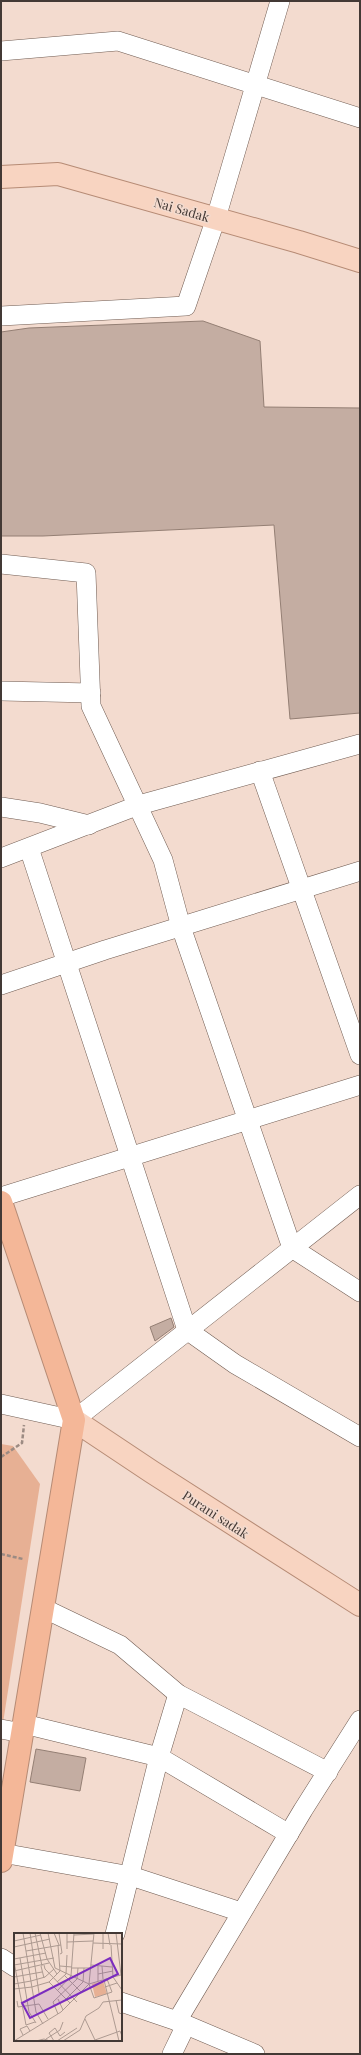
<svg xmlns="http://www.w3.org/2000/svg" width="361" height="2055" font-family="'Playfair Display',serif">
	<rect width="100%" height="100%" fill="#f3dbcf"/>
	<polygon fill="#e7b094" points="1,1444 13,1446 40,1484 3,1723 1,1722"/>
	<g fill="#c4ada2" stroke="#947f74">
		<polygon points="203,321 260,341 264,407 360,408 360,713 290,719 274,525 43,536 1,536 1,332 29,328"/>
		<polygon points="171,1318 174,1327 155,1341 150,1327"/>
		<polygon points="36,1749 86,1758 80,1791 30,1782"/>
	</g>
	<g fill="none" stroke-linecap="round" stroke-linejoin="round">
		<defs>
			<g id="minor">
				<polyline points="1,51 118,41 360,118"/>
				<polyline points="1,316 186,306 216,218 280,1"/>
				<polyline points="1,564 86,573 91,706 163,860 181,927 292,1248 360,1292"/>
				<polyline points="1,691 91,693"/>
				<polyline points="260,771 360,1055"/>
				<polyline points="1,807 40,813 89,825"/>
				<polyline points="29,848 187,1330 235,1364 360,1437"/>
				<polyline points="1,858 139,805 360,744"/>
				<polyline points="1,985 105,950 360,871"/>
				<polyline points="1,1197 360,1085"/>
				<polyline points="1,1404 74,1420 360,1195"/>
				<polyline points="43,1608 120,1645 178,1694 328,1772"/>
				<polyline points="24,1724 159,1757 289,1834"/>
				<polyline points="1,1729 22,1733"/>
				<polyline points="2,1853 131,1876 241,1912"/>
				<polyline points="115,1934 159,1757 178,1694"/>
				<polyline points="1,1958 15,1967"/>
				<polyline points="121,2002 177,2021 255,2054"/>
				<polyline points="177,2021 303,1810 360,1720"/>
				<polyline points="172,2054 186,2025"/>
			</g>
			<g id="major">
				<polyline points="1,177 58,174 299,242 360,261"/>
				<polyline points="74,1420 152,1472 360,1605"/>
			</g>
			<polyline id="highway" points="1,1202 74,1420 1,1861"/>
		</defs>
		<use href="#minor" stroke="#705c52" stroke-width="20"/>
		<use href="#major" stroke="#b68b75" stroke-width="24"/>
		<use href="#highway" stroke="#b68b75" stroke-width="24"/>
		<g stroke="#9c8b83" stroke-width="2.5" stroke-dasharray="4 2" stroke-linecap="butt">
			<polyline points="1,1457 22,1443 24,1425"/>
			<polyline points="1,1554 23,1559"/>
		</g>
		<use href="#minor" stroke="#fff" stroke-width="19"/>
		<use href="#major" stroke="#f8d4c1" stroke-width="22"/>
		<use href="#highway" stroke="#f4b798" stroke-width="22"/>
	</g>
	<g text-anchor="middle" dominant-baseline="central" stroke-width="3" stroke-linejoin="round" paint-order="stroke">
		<g font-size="13" fill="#433935" stroke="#f3dbcf">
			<text transform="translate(182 209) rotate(16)">Nai Sadak</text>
			<text transform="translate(216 1514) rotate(33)">Purani sadak</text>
		</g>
	</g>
	<g transform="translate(14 1933)">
		<rect width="108" height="108" fill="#f3dbcf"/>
		<path d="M89,48l4,13 -12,3 -3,-13z" fill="#e7b094"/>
		<path fill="none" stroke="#ad9a91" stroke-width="1" d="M9,0l13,79 7,12M16,0l9,60M21,0l7,33M26,0l7,26 10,15M34,0l7,35 34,16 5,14 18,-6 -5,-13M40,0l5,12M45,0l3,20 -2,1M94,0l2,12M60,2l20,-1M0,8l27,-6M53,9l26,-1M79,10l29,1M97,12l2,32 8,-2 -5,-42M0,14l36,-8M53,16v-16M89,16v-16M12,18l35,-6M6,25l9,54 7,11M0,26l32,-6M0,29l12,63 9,-3M0,32l40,-7M30,32l1,4 32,33M77,32l21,2M27,33l3,12M46,33l12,1M88,33l1,13M58,35h19M0,38l35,-8M84,41l15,-3M50,42l17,17M0,44l28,-5M90,47l15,61M17,48l14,-4 9,-8M84,48v-15M35,49l21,21M43,49l9,-8 1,-19M0,51l17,-3M75,51l5,-51M18,54l17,-5 11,-11 -2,-26M91,54l12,-4M0,56l18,-2M43,58l14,-15 3,-43M44,66l5,11M52,66l17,-17 1,-14M102,67l3,13 3,1M3,68l1,6 21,-3 9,15M44,81l-5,-12 24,-23 1,-11M71,86l10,21M9,102l-3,-6 7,-3 3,5M32,106l14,-9 3,-8M81,107l25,-9 2,5M0,108l47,-29 28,-28 24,-7 9,13M22,108l8,-2 6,2M40,108l-5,-8 6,-5 5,8 5,-4M43,108l20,-13M49,108l17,-11 6,-14 13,-8 4,-6 19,-2"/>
		<path fill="#7b2cbf" fill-opacity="0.15" stroke="#7b2cbf" stroke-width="2" d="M96,25l8,16 -88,44 -8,-15z"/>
		<rect width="108" height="108" fill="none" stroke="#433935" stroke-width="2"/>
	</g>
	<rect width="361" height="2055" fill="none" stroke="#433935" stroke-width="4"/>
</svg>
